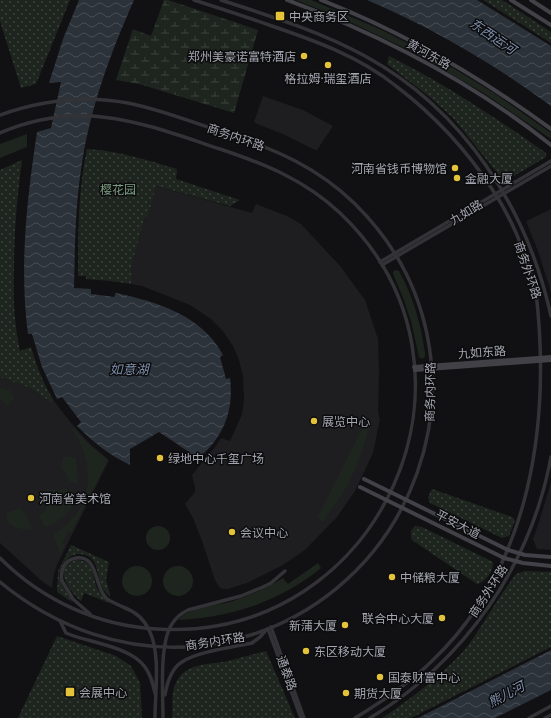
<svg xmlns="http://www.w3.org/2000/svg" width="551" height="718" font-family="'Noto Sans','Noto Sans SC',sans-serif">
	<defs>
		<pattern id="wetland-marsh" width="20" height="14" patternUnits="userSpaceOnUse"><rect width="20" height="14" fill="#1e251f"/><path d="M1 5h8M5 5V1M11 12h8M15 12V8" fill="none" stroke="#3c423d"/></pattern>
		<pattern id="park-dots" width="8" height="8" patternUnits="userSpaceOnUse"><rect width="8" height="8" fill="#1e251f"/><path d="M2 2h.1M6 6h.1" fill="none" stroke="#3c423d" stroke-width="1.8" stroke-linecap="round"/></pattern>
		<pattern id="water-waves" width="16" height="10" patternUnits="userSpaceOnUse"><rect width="16" height="10" fill="#2c323a"/><path d="M0 5q4-4 8 0t8 0" fill="none" stroke="#484d54"/></pattern>
	</defs>
	<rect width="100%" height="100%" fill="#111113"/>
	<g fill="#1e1d1f">
		<polygon points="263,96 303,110 333,126 317,150 315,150 285,135 255,123 254,122"/>
		<polygon points="156,186 252,213 256,204 287,216 301,224 341,267 365,300 378,339 379,373 378,413 380,419 373,453 355,491 337,517 305,550 283,565 247,583 228,589 223,589 219,587 215,580 201,538 193,518 185,504 195,492 195,487 192,475 215,447 221,438 230,441 242,414 244,400 243,376 239,360 233,346 222,330 211,319 190,305 142,286 131,284 133,275 131,273 131,267 145,217 148,217"/>
		<polygon points="551,209 551,292 538,251 526,221"/>
		<polygon points="0,377 30,388 51,402 54,401 71,423 89,443 109,460 57,565 54,574 52,588 43,582 0,543"/>
		<polygon points="551,482 551,550 537,549 533,539 539,522"/>
	</g>
	<g fill="#1e251f">
		<polygon points="296,0 311,0 382,30 411,45 448,65 494,93 551,133 551,139 485,94 415,53 350,22"/>
		<polygon points="27,134 27,147 0,158 0,144"/>
		<path d="M395,270l4,1c14,25 22,53 26,82v4l-3,2 -3,-2 -8,-36 -7,-21 -11,-26v-2z"/>
		<polygon points="0,388 11,391 14,398 9,403 8,407 4,402 0,399"/>
		<path d="M365,425l4,2c-8,36 -23,65 -46,94l-6,-3 46,-91z"/>
		<path d="M73,428l14,15 21,17 -37,72 -3,-1 -6,12 3,2 -5,9 -7,-20c41,-22 44,-69 19,-105z"/>
		<polygon points="63,457 75,457 76,458 78,484 70,482 65,472 61,468"/>
		<path d="M47,489l14,1 4,-1 12,5 1,2c-5,13 -18,26 -31,31l-3,-1 -5,-11c9,-4 9,-13 6,-22z"/>
		<polygon points="19,508 27,516 33,531 16,528 9,524 6,513"/>
		<circle cx="158" cy="538" r="12"/>
		<path d="M318,563l3,5c-42,34 -89,49 -143,52 11,-13 39,-14 55,-19 17,-6 34,-13 50,-23l5,6z"/>
		<circle cx="178" cy="581" r="15"/>
		<circle cx="137" cy="581" r="15"/>
	</g>
	<polygon fill="url(#wetland-marsh)" points="164,0 168,0 258,30 234,113 139,84 116,80 133,29 151,36"/>
	<g fill="url(#park-dots)">
		<polygon points="0,0 70,0 36,84 21,88 0,21"/>
		<polygon points="483,0 502,0 507,3 551,32 551,43"/>
		<path d="M389,56c56,28 107,62 157,97v4l-39,23 -5,-1 -48,-60 -23,-21 -44,-34z"/>
		<path d="M87,149c32,2 60,11 90,20l-1,10 64,21 -10,6 -74,-20 -8,31h-3l-14,50v6l2,1 -2,10 -20,-3 -25,-2v-3h-8c0,-42 0,-86 9,-127z"/>
		<path d="M22,160c-5,36 -8,72 -8,108 -1,28 0,55 6,83l11,-4c6,20 12,36 23,54l-3,1 -21,-14 -30,-11v-207z"/>
		<polygon points="432,489 512,517 515,520 509,536 502,538 430,503 428,497"/>
		<path d="M415,526l7,1 71,35c1,8 -8,21 -16,22l-65,-44 -1,-3v-6z"/>
		<path d="M71,545l38,17 -3,18 4,14v3c-3,-3 -7,-7 -9,-12 -4,-12 -3,-30 -21,-31 -12,-1 -23,14 -20,26 2,7 9,15 12,22l-15,-10 1,-21z"/>
		<path d="M76,560c19,0 16,15 21,28 3,7 9,12 15,16l-28,-11 -3,8c-7,-5 -20,-22 -17,-31 1,-6 7,-8 12,-10z"/>
		<path d="M525,571l26,1v75l-140,71h-29c28,-18 68,-49 88,-75 16,-23 29,-47 46,-69z"/>
		<polygon points="57,636 116,656 131,666 140,683 142,718 18,718"/>
		<path d="M266,651l29,67h-123c1,-10 -1,-24 3,-33 9,-23 33,-20 53,-24 13,-3 25,-7 38,-10z"/>
	</g>
	<g fill="url(#water-waves)">
		<path d="M79,0h55c-24,54 -45,111 -53,170 -6,39 -6,79 -7,118l17,1v5l23,3 2,-4c41,9 86,22 107,62l-3,2 6,22 4,-1c5,38 -11,67 -42,88l1,-14 -30,-20 -29,17v16c-21,-10 -37,-23 -53,-39l4,-4 -19,-25 -5,2 -15,-32 -10,-33h-4c-9,-67 -1,-136 9,-202l14,-4 10,-46 -12,1 14,-44z"/>
		<path d="M367,0h110l74,46v60c-57,-42 -118,-78 -184,-106z"/>
		<polygon points="551,650 551,690 495,718 418,718"/>
	</g>
	<g fill="none" stroke-linecap="round" stroke-linejoin="round">
		<g stroke="#333337" stroke-width="3.5">
			<path d="M194,0c25,8 50,16 75,25 44,15 90,31 127,61 38,29 70,63 96,103 21,31 35,67 44,103 15,131 -5,274 -103,368 -23,23 -50,41 -78,58"/>
			<path d="M221,0c49,16 98,31 144,56 99,54 162,152 186,260"/>
			<path d="M0,115c42,-15 85,-20 128,-12 35,7 69,21 103,32 46,15 87,33 123,68 158,154 62,419 -156,443 -73,7 -142,-18 -198,-64"/>
			<path d="M0,133c82,-35 142,-10 220,16 45,15 85,31 120,64 164,155 41,430 -183,416 -59,-3 -115,-29 -157,-71"/>
			<polyline points="380,262 551,161"/>
			<polyline points="382,265 551,166"/>
			<polyline points="62,581 73,599 90,614"/>
			<polyline points="263,587 271,583 285,571"/>
			<path d="M60,621l6,12c23,10 64,13 79,34 6,8 8,17 10,26"/>
			<polyline points="271,627 304,718"/>
			<polyline points="268,629 301,718"/>
			<polyline points="252,643 260,637 267,629"/>
			<path d="M370,718c95,-57 161,-153 181,-261"/>
			<polyline points="529,718 551,706"/>
			<polyline points="545,718 551,715"/>
		</g>
		<g stroke="#414147" stroke-width="4">
			<path d="M287,0c94,35 185,82 264,145"/>
			<path d="M321,0c82,32 159,77 230,129"/>
			<polyline points="511,0 551,25"/>
			<polyline points="531,0 551,13"/>
			<polyline points="414,367 551,357"/>
			<polyline points="415,370 551,360"/>
			<polyline points="364,479 508,550 525,555 551,557"/>
			<polyline points="360,487 504,558 523,563 551,566"/>
		</g>
		<g stroke="#333337" stroke-width="3.5">
			<path d="M62,581c-1,-5 -1,-10 2,-15 2,-4 7,-7 12,-8 23,-3 18,29 30,40 5,4 11,6 17,9 11,4 21,12 26,23 12,23 6,62 6,88"/>
			<path d="M165,695c2,-12 7,-27 17,-33 14,-10 51,-15 70,-19"/>
			<path d="M163,718c0,-24 -4,-75 9,-94 4,-7 10,-11 16,-14l53,-14 22,-9"/>
		</g>
	</g>
	<g fill="#e2c33a" stroke="#0c0c0d" stroke-width="1.5">
		<rect x="275" y="11" width="10" height="10" rx="2"/>
		<circle cx="304" cy="56" r="4"/>
		<circle cx="328" cy="65" r="4"/>
		<circle cx="455" cy="168" r="4"/>
		<circle cx="457" cy="178" r="4"/>
		<circle cx="314" cy="421" r="4"/>
		<circle cx="160" cy="458" r="4"/>
		<circle cx="31" cy="498" r="4"/>
		<circle cx="232" cy="532" r="4"/>
		<circle cx="392" cy="577" r="4"/>
		<circle cx="442" cy="618" r="4"/>
		<circle cx="345" cy="625" r="4"/>
		<circle cx="306" cy="651" r="4"/>
		<circle cx="380" cy="677" r="4"/>
		<rect x="65" y="687" width="10" height="10" rx="2"/>
		<circle cx="346" cy="693" r="4"/>
	</g>
	<g text-anchor="middle" dominant-baseline="central" stroke-width="3" stroke-linejoin="round" paint-order="stroke">
		<g font-size="12" fill="#a4a6b2" stroke="#0c0c0d" text-anchor="start">
			<text x="289" y="16">中央商务区</text>
			<text x="296" y="56" text-anchor="end">郑州美豪诺富特酒店</text>
			<text x="328" y="78" text-anchor="middle">格拉姆·瑞玺酒店</text>
			<text x="447" y="168" text-anchor="end">河南省钱币博物馆</text>
			<text x="465" y="178">金融大厦</text>
			<text x="322" y="421">展览中心</text>
			<text x="168" y="458">绿地中心千玺广场</text>
			<text x="39" y="498">河南省美术馆</text>
			<text x="240" y="532">会议中心</text>
			<text x="400" y="577">中储粮大厦</text>
			<text x="434" y="618" text-anchor="end">联合中心大厦</text>
			<text x="337" y="625" text-anchor="end">新蒲大厦</text>
			<text x="314" y="651">东区移动大厦</text>
			<text x="388" y="677">国泰财富中心</text>
			<text x="79" y="692">会展中心</text>
			<text x="354" y="693">期货大厦</text>
		</g>
		<g font-size="12" fill="#a4a6b2" stroke="#0c0c0d">
			<text transform="translate(429 54) rotate(29)">黄河东路</text>
			<text transform="translate(236 137) rotate(19)">商务内环路</text>
			<text transform="translate(466 212) rotate(-31)">九如路</text>
			<text transform="translate(528 270) rotate(71)">商务外环路</text>
			<text transform="translate(482 352) rotate(-4)">九如东路</text>
			<text transform="translate(430 392) rotate(-89)">商务内环路</text>
			<text transform="translate(458 524) rotate(27)">平安大道</text>
			<text transform="translate(488 591) rotate(-57)">商务外环路</text>
			<text transform="translate(215 641) rotate(-9)">商务内环路</text>
			<text transform="translate(287 673) rotate(70)">通泰路</text>
		</g>
		<g font-size="12" fill="#7c9c83" stroke="#0c0c0d">
			<text x="118" y="189">樱花园</text>
		</g>
		<g font-size="13" font-style="italic" fill="#7d8eab" stroke="#0c0c0d">
			<text transform="translate(493 36) rotate(34)">东西运河</text>
			<text x="129" y="369">如意湖</text>
			<text transform="translate(506 694) rotate(-28)">熊儿河</text>
		</g>
	</g>
</svg>
